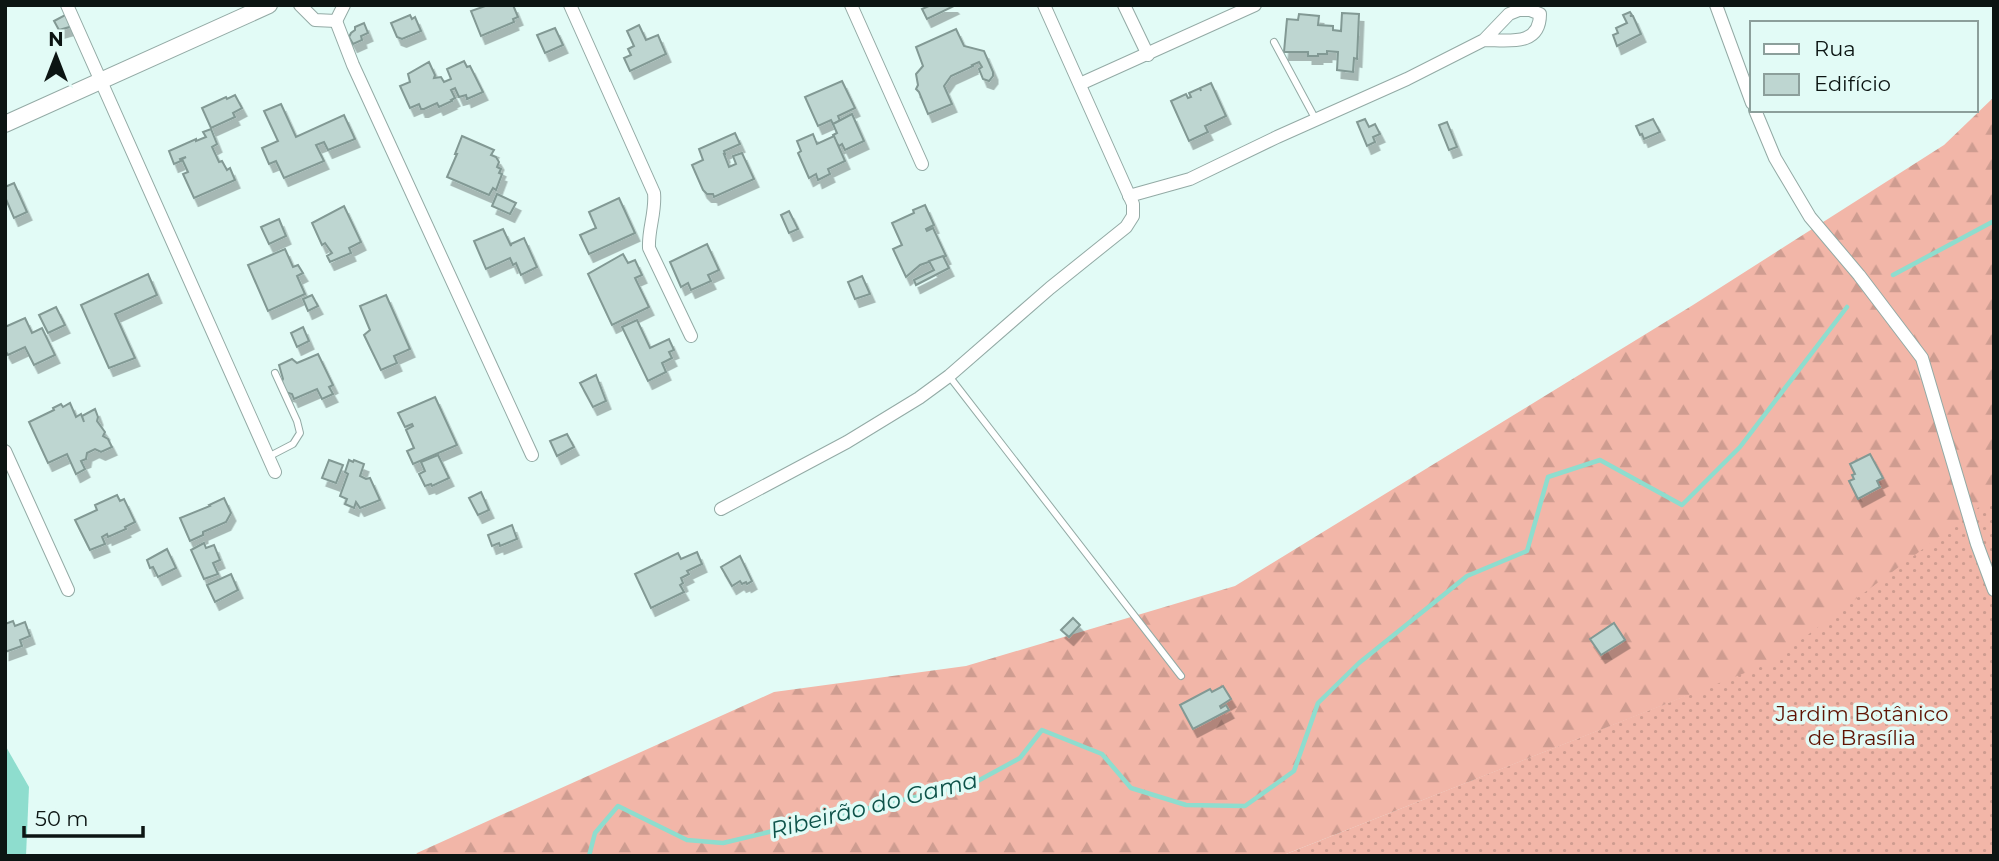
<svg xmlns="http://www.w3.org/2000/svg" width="1999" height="861" font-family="Montserrat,sans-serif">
	<defs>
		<pattern id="grass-dots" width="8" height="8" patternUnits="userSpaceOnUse" patternTransform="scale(1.75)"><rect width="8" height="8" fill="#f2b6a8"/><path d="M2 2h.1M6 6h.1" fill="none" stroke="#ce9c90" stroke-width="1.8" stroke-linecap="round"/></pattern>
		<pattern id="forest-firs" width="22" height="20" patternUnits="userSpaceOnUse" patternTransform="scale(1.75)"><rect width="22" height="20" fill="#f2b6a8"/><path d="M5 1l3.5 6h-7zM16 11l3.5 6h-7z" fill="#ce9c90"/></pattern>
		<filter id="shadow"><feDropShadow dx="4.5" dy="8" stdDeviation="0" flood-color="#0004"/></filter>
	</defs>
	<rect width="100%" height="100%" fill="#e2fbf6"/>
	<polygon fill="url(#grass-dots)" points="1994,456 1994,856 1281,856 1685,696"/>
	<polygon fill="url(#forest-firs)" points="1994,97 1994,496 1770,663 1281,856 415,856 417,853 774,692 966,666 1235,586 1693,305 1944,145"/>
	<polygon fill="#8eddce" points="5,745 29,787 26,856 5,856"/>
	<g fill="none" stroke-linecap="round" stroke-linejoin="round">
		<g stroke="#8eddce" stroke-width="4.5">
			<polyline points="1893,275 1994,221"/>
			<polyline points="589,856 595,833 618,806 687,840 723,843 974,783 1020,758 1042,730 1102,754 1131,788 1186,805 1245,806 1294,771 1318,703 1359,663 1467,576 1527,551 1548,477 1600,460 1682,505 1740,447 1847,307"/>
		</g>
	</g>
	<g fill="#bed6d1" stroke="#829994" stroke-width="2" filter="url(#shadow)">
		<polygon points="513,5 518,17 513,19 514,22 481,36 471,11 488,5"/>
		<polygon points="931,5 953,5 954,6 927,19 922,9"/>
		<polygon points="1630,12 1632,15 1630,16 1633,16 1641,34 1617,46 1613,35 1618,33 1616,28 1627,23 1623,15"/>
		<polygon points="1342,13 1359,14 1357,59 1354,58 1353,72 1337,70 1338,52 1327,51 1327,54 1318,54 1318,56 1308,56 1308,52 1284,52 1287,19 1298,20 1299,14 1319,16 1318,25 1333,26 1333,30 1341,31"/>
		<polygon points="67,14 73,26 59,30 54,21"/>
		<polygon points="410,15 412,19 415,17 421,31 402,39 397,37 391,23"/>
		<polygon points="364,23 368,33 361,36 362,40 353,44 349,37 351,33 355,30 355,27"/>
		<polygon points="639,25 646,40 658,35 666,54 630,71 624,58 631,55 628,49 634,46 627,31"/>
		<polygon points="555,28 563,45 545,53 537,35"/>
		<polygon points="956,29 964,46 984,51 993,72 993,76 989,81 983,79 979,69 982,67 979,62 972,65 973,66 951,76 944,86 952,104 928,114 919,92 916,89 918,85 916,74 923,66 916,47"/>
		<polygon points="464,61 467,67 470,66 483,92 467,99 466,95 459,97 455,88 451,90 455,98 451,100 452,101 439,107 437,103 424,109 421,109 419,104 410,108 400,86 410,82 408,74 429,62 435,75 434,78 441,77 444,82 451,79 447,69"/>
		<polygon points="842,81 855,108 838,116 840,121 833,124 831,120 818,126 805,97"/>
		<polygon points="1211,83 1226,116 1205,126 1208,132 1189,141 1171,101 1186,94 1188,98 1191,97 1189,93 1200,88 1201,91 1200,88"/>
		<polygon points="235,95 242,108 233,113 235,117 211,128 202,108 226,97 227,99"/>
		<polygon points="281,104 296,137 344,115 355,139 328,150 324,142 316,145 324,161 284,178 276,161 269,164 262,148 278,141 264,111"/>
		<polygon points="852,114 864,141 845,150 842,144 839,146 836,142 833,135 837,133 833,124"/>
		<polygon points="1365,119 1369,127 1375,124 1380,134 1373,137 1375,142 1367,146 1357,122"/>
		<polygon points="1653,119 1660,132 1644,139 1642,134 1640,135 1636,126"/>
		<polygon points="1447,122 1457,147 1449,150 1439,125"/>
		<polygon points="211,129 217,144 212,147 219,162 222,161 227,170 230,168 235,180 194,198 183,174 188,172 182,159 186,157 180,159 181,161 174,164 169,151 196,139 196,141 206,137 203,132"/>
		<polygon points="735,133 740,144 724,151 725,154 724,154 729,167 736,164 733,156 742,153 754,179 714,197 713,194 707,194 703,190 692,165 703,160 699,149"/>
		<polygon points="813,134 817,144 834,136 845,161 828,169 830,174 818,180 816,174 809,178 798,153 801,151 797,141"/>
		<polygon points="462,136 494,150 491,155 496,157 499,162 497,167 501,169 499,173 502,174 496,190 493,188 489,195 447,177 457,154 455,154"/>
		<polygon points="14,183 27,212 14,218 5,197 5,187"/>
		<polygon points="497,194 516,203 510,214 492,206"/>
		<polygon points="619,198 635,233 589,254 580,235 596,228 589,212"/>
		<polygon points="925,205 934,225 926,229 927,231 933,228 946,256 920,265 906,277 893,249 902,245 892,223 914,213 913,210"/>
		<polygon points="344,206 361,242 349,248 351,253 330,262 327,256 332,253 325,243 322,245 312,223"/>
		<polygon points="789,211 798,229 789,233 781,215"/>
		<polygon points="279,219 286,236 269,244 261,227"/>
		<polygon points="503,229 511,246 511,244 524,238 537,267 521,275 516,263 513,265 510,258 486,269 474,241"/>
		<polygon points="707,244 719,270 708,275 711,281 691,290 688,283 681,287 670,262"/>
		<polygon points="285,249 293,267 298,265 303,273 297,276 305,294 268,311 248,265"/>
		<polygon points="623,254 628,263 635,260 642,275 635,278 649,307 612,325 588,274"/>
		<polygon points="943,256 949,268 916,285 914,280 934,270 929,261"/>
		<polygon points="148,274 157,295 115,314 135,358 109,368 81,305"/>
		<polygon points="862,276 870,294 855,299 848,282"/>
		<polygon points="312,295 318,306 308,311 303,299"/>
		<polygon points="386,295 410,349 394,356 397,363 381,370 364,335 370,330 360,306"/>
		<polygon points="56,307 65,325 48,333 39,315"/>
		<polygon points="25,318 32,333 42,328 55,355 34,365 25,347 8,355 5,350 5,327"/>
		<polygon points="637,320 650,348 669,339 674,350 669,352 672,358 662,363 666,372 648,381 622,327"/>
		<polygon points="303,327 309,341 297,347 291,333"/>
		<polygon points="318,354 333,385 329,387 333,394 322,399 317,389 294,399 292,394 285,392 281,383 283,379 279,365 292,359 297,363"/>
		<polygon points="596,375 606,401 593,407 580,383"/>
		<polygon points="435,397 457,445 413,464 407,451 414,448 406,430 413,426 412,424 405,427 398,413"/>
		<polygon points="70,403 76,417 81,414 84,422 82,416 95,409 98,417 97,421 105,432 103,436 108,439 112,447 101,452 95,449 87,453 86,459 81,461 85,469 76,474 67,454 48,463 29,422 54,410 53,408 61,404 63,407"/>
		<polygon points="567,434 574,447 557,456 550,441"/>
		<polygon points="1870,454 1883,478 1877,481 1880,487 1858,499 1849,481 1854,479 1852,475 1855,474 1850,464"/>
		<polygon points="438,455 449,478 432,486 431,484 425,486 419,474 425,471 421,462"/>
		<polygon points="329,460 343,465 336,483 322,478"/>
		<polygon points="349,460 353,462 354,460 364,464 360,476 366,479 370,478 380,500 360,508 356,502 354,508 345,504 347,499 340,496 348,474 345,472"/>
		<polygon points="481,492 489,510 478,515 469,498"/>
		<polygon points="117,495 120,501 124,499 135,522 125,527 126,529 108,537 107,534 102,537 105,544 90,550 75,520 97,510 95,505"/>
		<polygon points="224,498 231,513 226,522 203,532 203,535 190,541 180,518 210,506 209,505"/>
		<polygon points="512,525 517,539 500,546 499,543 492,546 488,535"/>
		<polygon points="204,543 206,548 214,545 220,560 213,563 218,574 204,579 191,550"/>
		<polygon points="167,549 176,568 158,577 153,567 150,568 147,560"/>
		<polygon points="697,552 702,564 687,571 689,574 681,578 683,583 680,585 684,592 651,608 635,574 678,553 681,559"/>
		<polygon points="740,556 752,581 747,584 746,582 742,584 740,581 732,586 721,567"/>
		<polygon points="231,574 238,590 215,602 207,585"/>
		<polygon points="1073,618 1080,625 1069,637 1061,630"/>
		<polygon points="13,621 15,626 25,622 30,636 20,640 22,646 5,652 5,624"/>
		<polygon points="1614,623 1625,640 1601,655 1590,639"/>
		<polygon points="1223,686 1231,699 1220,706 1221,708 1226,705 1229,710 1193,729 1180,705 1210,689 1212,692"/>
	</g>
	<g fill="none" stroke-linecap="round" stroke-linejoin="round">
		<defs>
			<g id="service">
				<polyline points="1274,42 1316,120"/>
				<polyline points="949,376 1181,676"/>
				<polyline points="268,457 293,444 300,433 297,421 275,373"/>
			</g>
			<g id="minor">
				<polyline points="67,5 275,472"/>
				<polyline points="300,5 315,20 336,21"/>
				<path d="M570,5l84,188c2,19 -6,36 -5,55l42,88"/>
				<polyline points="851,5 922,164"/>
				<polyline points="1124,5 1148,55"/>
				<polyline points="1716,5 1752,103"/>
				<polyline points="336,21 353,65 532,455"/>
				<polyline points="336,21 344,5"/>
				<polyline points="1080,84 1255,5"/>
				<polyline points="1755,110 1775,158 1810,217 1859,275 1922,358 1977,544 1994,590"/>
				<path d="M1129,196l61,-17 87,-42 130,-58 77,-39 25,-26 10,-4h11l10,4c0,33 -32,26 -56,26"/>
				<polyline points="5,451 68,590"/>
				<polyline points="721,509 847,442 919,398 949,376 1050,288 1126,227 1133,216 1133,204 1044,5"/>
			</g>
			<polyline id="tertiary" points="5,124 269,5"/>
		</defs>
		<use href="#service" stroke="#93aaa5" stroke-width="8"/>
		<use href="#minor" stroke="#93aaa5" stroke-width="14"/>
		<use href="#tertiary" stroke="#93aaa5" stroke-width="18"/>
		<use href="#service" stroke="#fff" stroke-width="6"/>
		<use href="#minor" stroke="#fff" stroke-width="12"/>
		<use href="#tertiary" stroke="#fff" stroke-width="16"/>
	</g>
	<g text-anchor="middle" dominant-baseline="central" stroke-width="7" stroke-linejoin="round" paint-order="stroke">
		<g font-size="21" fill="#5f1404" stroke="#e2fbf6">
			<text x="1862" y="713">Jardim Botânico<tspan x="1862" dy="24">de Brasília</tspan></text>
		</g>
		<g font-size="23" font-style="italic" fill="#0d5249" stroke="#e2fbf6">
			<text transform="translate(874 805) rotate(-14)">Ribeirão do Gama</text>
		</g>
	</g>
	<rect width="1999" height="861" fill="none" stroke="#0c1513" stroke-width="14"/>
	<rect x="1750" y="21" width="228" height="91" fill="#e2fbf6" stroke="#8c9f9b" stroke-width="2"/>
	<rect x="1764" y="44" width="35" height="10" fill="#ffffff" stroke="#8c9f9b" stroke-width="2"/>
	<text x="1814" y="56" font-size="21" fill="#0c1513">Rua</text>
	<rect x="1764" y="74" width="35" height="21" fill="#bed6d1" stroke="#8c9f9b" stroke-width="2"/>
	<text x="1814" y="91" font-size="21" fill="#0c1513">Edifício</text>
	<g transform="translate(56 56)" stroke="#e2fbf6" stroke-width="5" paint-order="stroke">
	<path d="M0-5L12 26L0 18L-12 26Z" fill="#0c1513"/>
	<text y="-10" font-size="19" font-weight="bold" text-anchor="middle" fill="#0c1513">N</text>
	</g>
	<path d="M24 826v10h119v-10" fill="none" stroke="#0c1513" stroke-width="3.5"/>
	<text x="35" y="826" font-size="21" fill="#0c1513" stroke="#e2fbf6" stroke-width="5" paint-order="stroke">50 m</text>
</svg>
